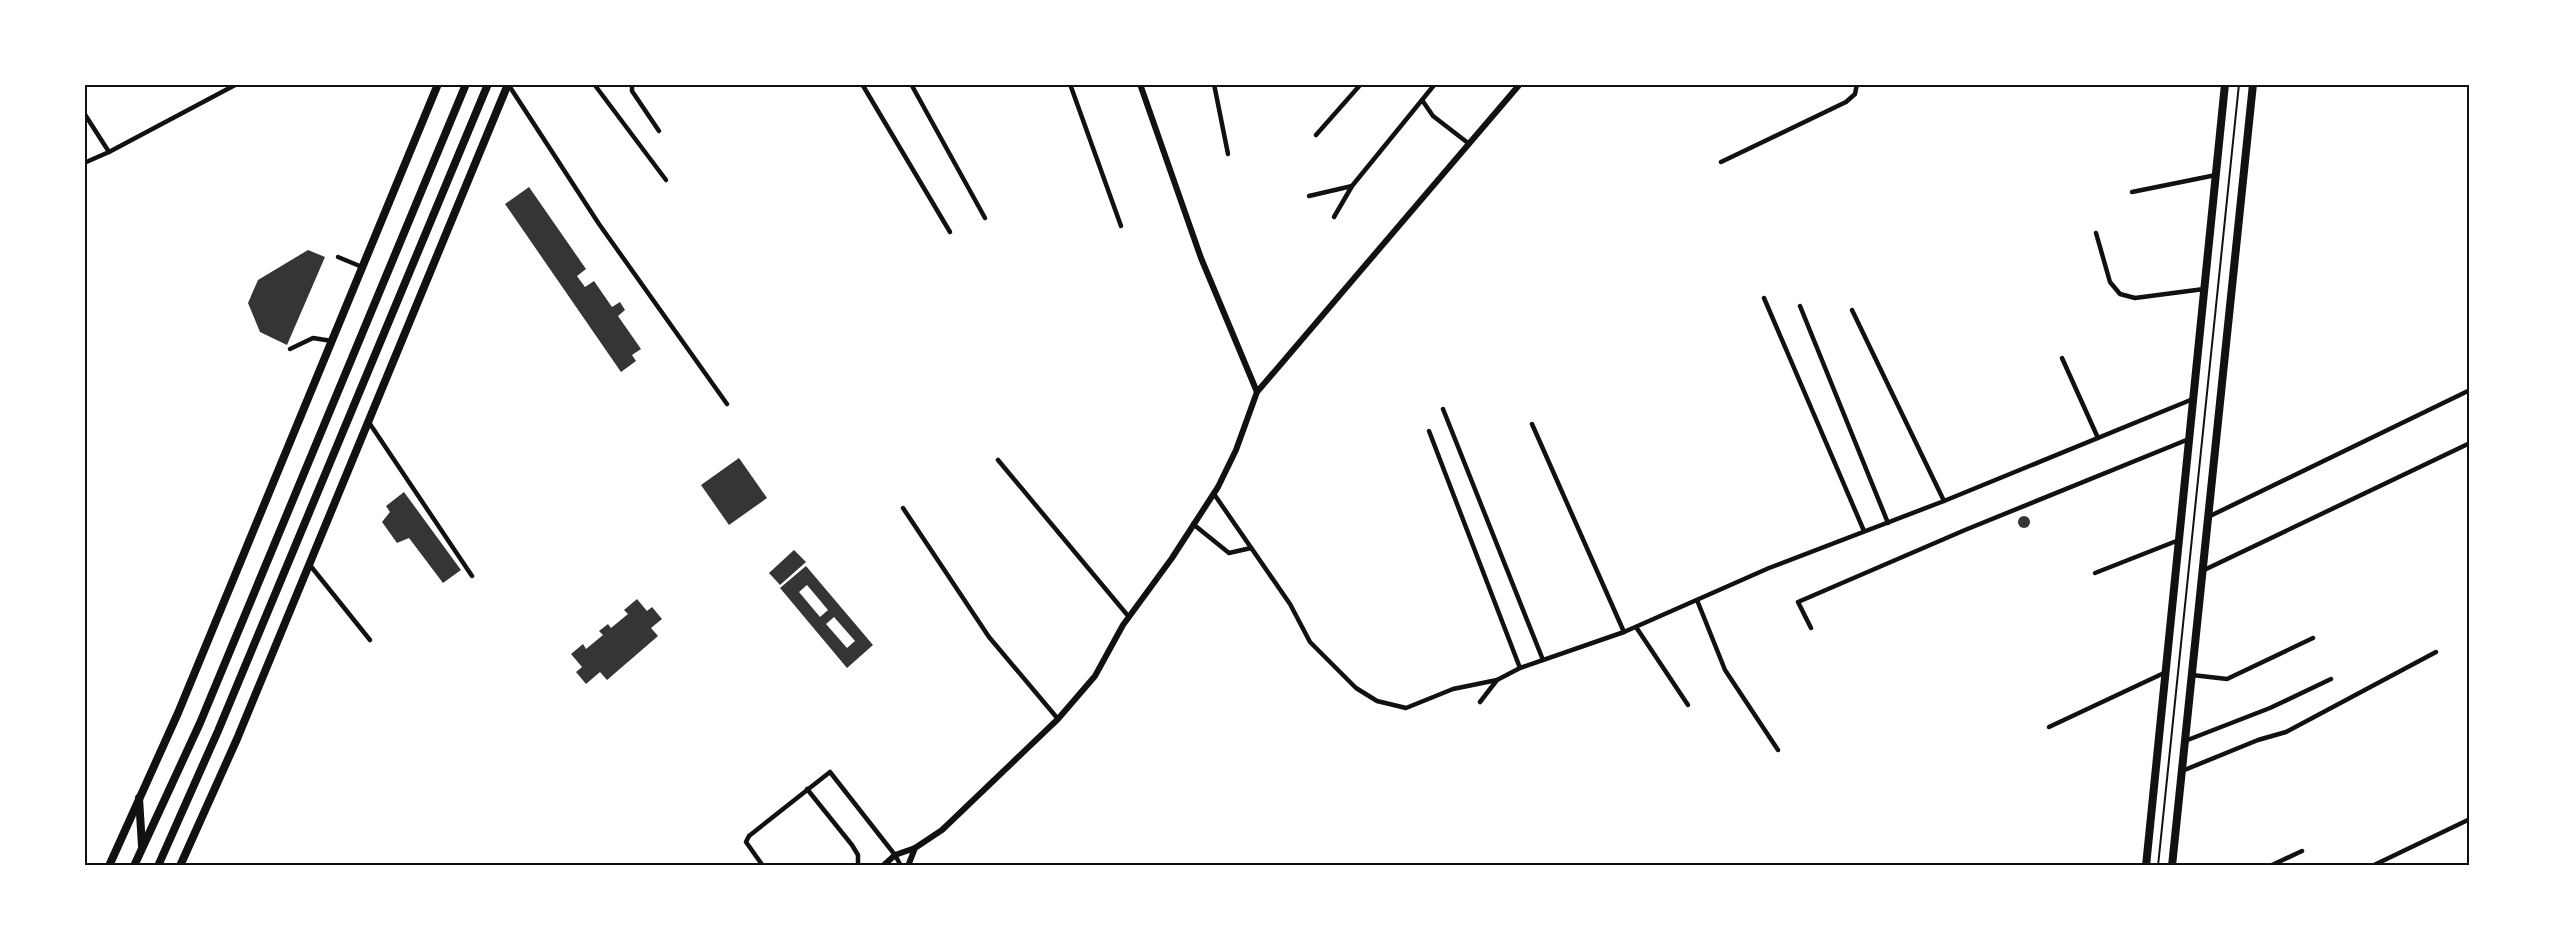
<svg xmlns="http://www.w3.org/2000/svg" width="2554" height="950" font-family="'Roboto Condensed',sans-serif">
	<rect width="100%" height="100%" fill="#fff"/>
	<g fill="#353535" fill-rule="evenodd">
		<polygon points="529,187 586,269 577,276 585,287 594,281 612,307 620,302 625,310 618,316 641,349 632,355 636,361 621,372 505,204"/>
		<polygon points="308,250 325,257 287,345 260,332 248,303 258,280"/>
		<polygon points="739,458 767,498 729,525 701,485"/>
		<polygon points="404,492 461,570 443,583 409,538 397,543 382,522 390,512 386,506"/>
		<circle cx="2024" cy="522" r="6"/>
		<polygon points="794,550 806,562 780,585 769,573"/>
		<path d="M806,566l67,79 -26,23 -67,-80zM807,585l21,25 -8,7 -21,-25zM834,617l21,24 -8,7 -21,-24z"/>
		<polygon points="637,599 647,611 652,607 662,619 651,628 658,636 607,680 600,672 586,684 576,672 582,667 571,654 583,644 586,649 603,635 599,631 608,624 611,628 628,614 624,610"/>
	</g>
	<g fill="none" stroke-linecap="round" stroke-linejoin="round">
		<polyline stroke="#111" stroke-width="2" points="2158,866 2239,84"/>
		<g stroke="#111" stroke-width="4.5">
			<polyline points="508,84 599,224 727,404"/>
			<polyline points="594,84 666,180"/>
			<polyline points="632,84 632,91 659,131"/>
			<polyline points="862,84 950,232"/>
			<polyline points="911,84 985,218"/>
			<polyline points="1070,84 1121,226"/>
			<polyline points="1214,84 1228,154"/>
			<polyline points="1422,100 1433,116 1468,143"/>
			<polyline points="84,113 109,152"/>
			<polyline points="1316,135 1361,84"/>
			<polyline points="1721,162 1846,102 1855,94 1857,84"/>
			<polyline points="84,163 109,152 237,84"/>
			<polyline points="2132,192 2216,175"/>
			<polyline points="1309,196 1352,186"/>
			<polyline points="1334,217 1352,186 1435,84"/>
			<polyline points="2096,233 2110,282 2120,294 2135,298 2204,289"/>
			<polyline points="338,257 362,267"/>
			<polyline points="1764,298 1864,531"/>
			<polyline points="1800,306 1888,523"/>
			<polyline points="1852,310 1944,501"/>
			<polyline points="290,349 313,338 332,341"/>
			<polyline points="2062,358 2098,438"/>
			<polyline points="1443,409 1543,660"/>
			<polyline points="368,421 472,576"/>
			<polyline points="1532,424 1624,632"/>
			<polyline points="1429,431 1520,668"/>
			<polyline points="998,460 1129,617"/>
			<polyline points="1214,494 1290,604 1310,642 1356,688 1377,701 1406,708 1453,689 1497,680"/>
			<polyline points="903,508 989,637 1058,719"/>
			<polyline points="2208,517 2470,390"/>
			<polyline points="1193,524 1229,553 1251,548"/>
			<polyline points="309,564 370,640"/>
			<polyline points="2202,571 2470,443"/>
			<polyline points="2095,573 2179,540"/>
			<polyline points="1697,600 1725,670 1778,750"/>
			<polyline points="1636,627 1688,705"/>
			<polyline points="1811,628 1798,602 1965,530 2189,439"/>
			<polyline points="2192,675 2227,679 2313,638"/>
			<polyline points="1480,702 1497,680 1520,668 1624,632 1769,568 1944,501 2193,399"/>
			<polyline points="2049,727 2164,673"/>
			<polyline points="2185,741 2270,708 2331,679"/>
			<polyline points="2182,771 2258,740 2286,732 2436,652"/>
			<polyline points="807,789 852,845 858,855 858,866"/>
			<polyline points="763,866 746,842 749,836 830,772 895,855 901,866"/>
			<polyline points="2270,866 2302,851"/>
			<polyline points="2372,866 2470,819"/>
		</g>
		<g stroke="#111" stroke-width="6">
			<polyline points="1140,84 1201,258 1257,392"/>
			<polyline points="883,866 895,855 915,848 942,830 1058,719 1095,676 1123,625 1172,558 1218,487 1236,450 1257,392 1520,84"/>
			<polyline points="908,866 915,848"/>
		</g>
		<g stroke="#111" stroke-width="8">
			<polyline points="109,866 178,713 438,84"/>
			<polyline points="180,866 237,739 508,84"/>
			<polyline points="2146,866 2225,84"/>
			<polyline points="2172,866 2253,84"/>
		</g>
		<g stroke="#111" stroke-width="8">
			<polyline points="139,798 142,846"/>
			<polyline points="134,866 200,723 466,84"/>
			<polyline points="158,866 218,731 488,84"/>
		</g>
	</g>
	<rect width="2554" height="950" fill="none" stroke="#ffffff" stroke-width="171"/>
	<rect x="86" y="86" width="2382" height="778" fill="none" stroke="#111" stroke-width="2"/>
</svg>
